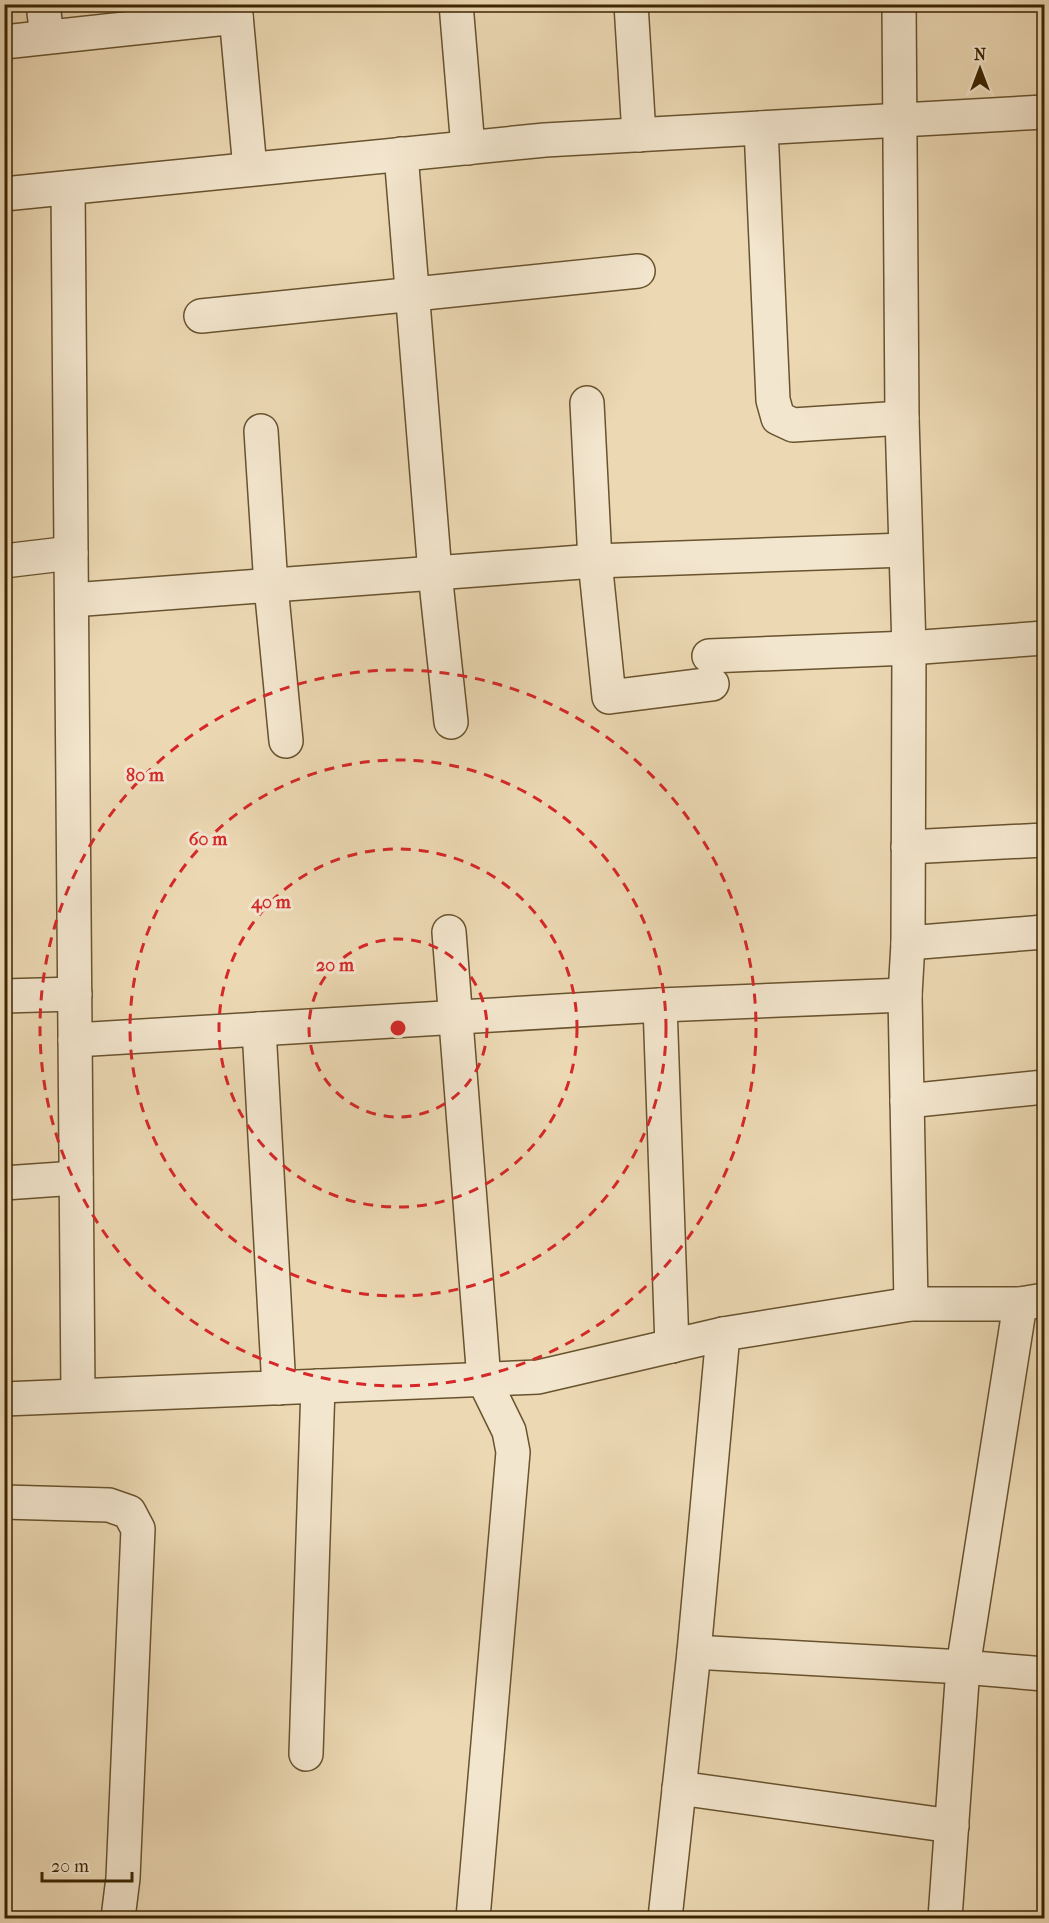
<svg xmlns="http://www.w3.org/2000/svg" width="1049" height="1923" font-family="'IM FELL French Canon',serif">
	<rect width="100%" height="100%" fill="#ecd9b4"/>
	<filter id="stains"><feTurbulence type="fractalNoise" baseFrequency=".00333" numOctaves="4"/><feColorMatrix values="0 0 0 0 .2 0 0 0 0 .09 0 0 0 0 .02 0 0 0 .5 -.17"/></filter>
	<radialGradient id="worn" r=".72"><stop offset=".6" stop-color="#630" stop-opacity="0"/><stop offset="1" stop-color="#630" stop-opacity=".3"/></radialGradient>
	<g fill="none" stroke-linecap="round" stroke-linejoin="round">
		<defs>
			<g id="minor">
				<polyline points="43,4 47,37"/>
				<polyline points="235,4 250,169"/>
				<polyline points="456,4 468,148"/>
				<polyline points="631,4 639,135"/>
				<polyline points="899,4 902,418 909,648 908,943 905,995 911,1304"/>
				<polyline points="4,42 236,17"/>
				<polyline points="761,128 773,400 778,418 793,425 902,418"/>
				<polyline points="401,154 435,573 451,722"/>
				<polyline points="68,188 78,1395"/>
				<polyline points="4,194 545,140 1044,112"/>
				<polyline points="201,316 638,271"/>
				<polyline points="587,403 595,561 609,697 712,684"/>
				<polyline points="261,431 271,586 286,741"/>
				<polyline points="4,561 71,553"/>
				<polyline points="72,600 595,561 905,550"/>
				<polyline points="709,656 909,648 1044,638"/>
				<polyline points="908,847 1044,840"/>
				<polyline points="449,932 484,1380 509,1431 513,1452 473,1918"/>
				<polyline points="908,943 1044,932"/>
				<polyline points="4,996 75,994"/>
				<polyline points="660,1005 672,1346"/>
				<polyline points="259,1029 279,1388"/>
				<polyline points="75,1040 660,1005 905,995"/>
				<polyline points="907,1101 1044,1087"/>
				<polyline points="4,1183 76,1178"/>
				<polyline points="1020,1304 963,1667 1044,1674"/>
				<polyline points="4,1399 538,1377 723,1334 911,1304 1020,1304 1044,1300"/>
				<polyline points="4,1502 109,1505 129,1512 138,1529 123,1878 118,1918"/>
				<polyline points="694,1652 963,1667 945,1918"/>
				<polyline points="306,1754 318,1386"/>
				<polyline points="679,1788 952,1826"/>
				<polyline points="665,1918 694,1652 723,1334"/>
			</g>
		</defs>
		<use href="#minor" stroke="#68532e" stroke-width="36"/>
		<use href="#minor" stroke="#f3e6ce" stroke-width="33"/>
	</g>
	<g fill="none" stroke="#d62828" stroke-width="3" stroke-dasharray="10 8">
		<circle cx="398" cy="1028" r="89"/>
		<circle cx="398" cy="1028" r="179"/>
		<circle cx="398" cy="1028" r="268"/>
		<circle cx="398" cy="1028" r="358"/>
	</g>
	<circle cx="398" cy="1028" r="9" fill="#d62828" stroke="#f3e6ce" stroke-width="3"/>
	<g font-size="18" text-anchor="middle" font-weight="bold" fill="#d62828" stroke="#f3e6ce" stroke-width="6" stroke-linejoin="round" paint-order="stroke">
		<text x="145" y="781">80 m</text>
		<text x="208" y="845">60 m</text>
		<text x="271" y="908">40 m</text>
		<text x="335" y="971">20 m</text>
	</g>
	<rect width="1049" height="1923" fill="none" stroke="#ecd9b4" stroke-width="24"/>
	<rect x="6" y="6" width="1037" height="1911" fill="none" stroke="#3c2602" stroke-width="3"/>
	<rect x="12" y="12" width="1025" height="1899" fill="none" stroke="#3c2602" stroke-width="1.5"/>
	<g transform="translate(980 69)" stroke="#f3e6ce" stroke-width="4.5" paint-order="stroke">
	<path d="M0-4.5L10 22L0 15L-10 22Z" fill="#3c2602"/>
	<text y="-9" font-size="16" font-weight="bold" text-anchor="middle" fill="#3c2602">N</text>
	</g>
	<path d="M42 1872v9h90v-9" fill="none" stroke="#3c2602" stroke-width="3"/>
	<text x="51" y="1872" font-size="18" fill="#3c2602" stroke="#f3e6ce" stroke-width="4.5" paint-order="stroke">20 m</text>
	<rect width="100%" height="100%" filter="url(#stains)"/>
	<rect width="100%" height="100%" fill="url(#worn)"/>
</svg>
